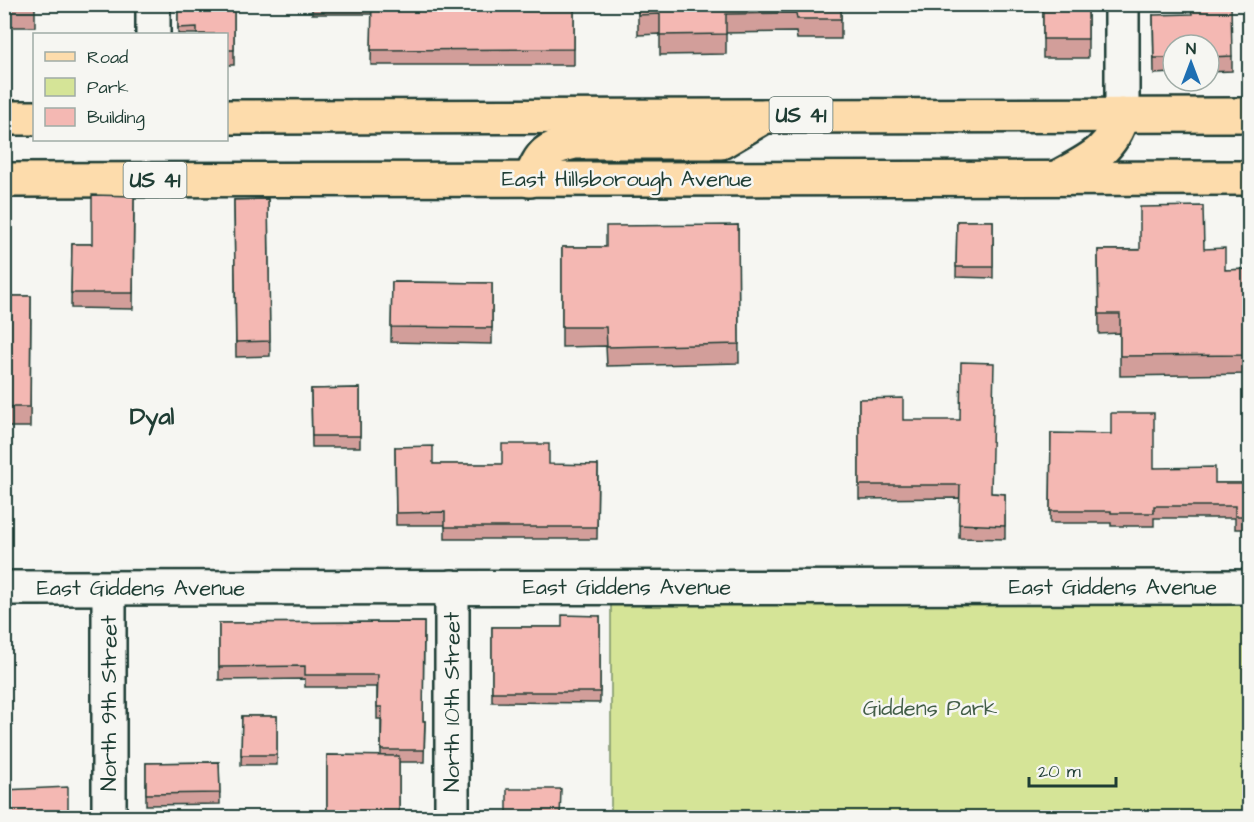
<svg xmlns="http://www.w3.org/2000/svg" width="1254" height="822" font-family="'Architects Daughter',sans-serif">
	<rect width="100%" height="100%" fill="#f6f6f2"/>
	<filter id="ink" filterUnits="userSpaceOnUse"><feTurbulence type="fractalNoise" baseFrequency=".0167" numOctaves="2"/><feDisplacementMap in="SourceGraphic" scale="12" xChannelSelector="R" yChannelSelector="G"/><feConvolveMatrix kernelMatrix="1 2 1 2 8 2 1 2 1" color-interpolation-filters="sRGB"/></filter>
	<g filter="url(#ink)">
		<polygon fill="#d5e497" stroke="#7a9066" stroke-width="1.5" points="1249,598 1249,817 611,818 611,599"/>
		<g fill="none" stroke-linecap="round" stroke-linejoin="round">
			<defs>
				<g id="minor">
					<polyline points="153,4 153,34"/>
					<polyline points="1122,4 1122,115"/>
					<polyline points="452,587 452,818"/>
					<polyline points="4,588 1250,587"/>
					<polyline points="109,589 109,818"/>
				</g>
				<g id="major">
					<polyline points="226,117 1250,115"/>
					<polyline points="4,118 34,118"/>
					<path d="M1060,176c30,-16 52,-26 62,-61"/>
					<polyline points="4,180 1250,178"/>
					<path d="M530,180c12,-28 15,-31 45,-38h146l44,-26"/>
				</g>
			</defs>
			<use href="#minor" stroke="#1f3d34" stroke-width="38"/>
			<use href="#major" stroke="#1f3d34" stroke-width="38"/>
			<use href="#minor" stroke="#f6f6f2" stroke-width="33"/>
			<use href="#major" stroke="#fddcac" stroke-width="33"/>
		</g>
		<g fill="#d29e9a" stroke="#1f3d34" stroke-width="1.5">
			<rect x="4" y="4" width="31" height="23"/>
			<polygon points="178,4 234,4 234,65 226,65 226,34 178,34"/>
			<polygon points="312,4 574,4 574,65 371,65 372,14 312,14"/>
			<polygon points="638,4 841,4 841,39 797,39 796,32 726,33 726,54 660,55 660,34 638,35"/>
			<rect x="1043" y="4" width="45" height="54"/>
			<polygon points="1153,15 1232,56 1232,71 1209,72 1209,45 1173,45 1173,73 1154,74"/>
			<polygon points="134,196 133,309 71,308 72,244 92,244"/>
			<polygon points="268,199 270,356 236,357 234,200"/>
			<polygon points="957,221 993,221 993,278 956,277"/>
			<polygon points="738,225 739,363 607,366 606,346 562,347 562,247 606,247"/>
			<polygon points="1204,249 1225,270 1250,269 1250,374 1120,376 1120,333 1099,334 1098,250"/>
			<polygon points="392,282 492,283 492,344 391,342"/>
			<polygon points="4,296 31,296 30,427 4,427"/>
			<polygon points="360,388 360,447 312,447 311,389"/>
			<polygon points="859,399 903,420 992,493 1005,494 1005,539 959,538 960,498 859,499"/>
			<polygon points="1051,433 1154,468 1215,483 1250,483 1250,529 1235,529 1235,518 1154,518 1154,526 1111,526 1111,523 1050,523"/>
			<polygon points="395,447 433,464 598,465 597,539 445,539 445,525 396,525"/>
			<polygon points="600,616 600,703 492,702 492,627 562,627"/>
			<polygon points="424,622 423,721 425,721 424,762 399,762 399,818 327,818 327,755 381,756 381,719 377,719 377,687 305,687 305,679 219,680 219,623"/>
			<polygon points="242,716 277,716 277,765 241,765"/>
			<polygon points="219,762 220,804 146,805 146,763"/>
		</g>
		<g fill="#f4b8b3" stroke="#1f3d34" stroke-width="1.5">
			<rect x="4" y="4" width="31" height="3"/>
			<polygon points="178,4 234,4 234,50 226,50 226,34 197,34 197,27 178,28"/>
			<polygon points="372,4 574,4 574,49 371,50"/>
			<polygon points="638,4 841,4 841,19 797,19 796,13 726,14 726,34 660,35 660,14 638,15"/>
			<rect x="1043" y="4" width="45" height="35"/>
			<polygon points="1192,4 1231,4 1232,56 1209,57 1209,45 1173,45 1173,58 1154,58 1153,15 1192,14"/>
			<polygon points="92,195 134,196 133,293 71,293 72,244 92,244"/>
			<polygon points="268,199 270,341 236,342 234,200"/>
			<polygon points="1203,206 1204,249 1225,248 1225,270 1250,269 1250,355 1120,356 1120,314 1099,314 1098,250 1140,250 1140,207"/>
			<polygon points="957,221 993,221 993,267 956,267"/>
			<polygon points="738,225 739,344 607,347 606,327 562,327 562,247 606,247 606,226"/>
			<polygon points="392,282 492,283 492,328 391,327"/>
			<polygon points="4,296 31,296 30,407 4,407"/>
			<polygon points="961,362 994,363 991,493 1005,494 1005,526 959,524 960,485 859,485 859,399 903,398 903,420 960,420"/>
			<polygon points="360,388 360,436 312,436 311,389"/>
			<polygon points="1111,413 1154,413 1154,468 1215,467 1215,483 1250,483 1250,516 1235,516 1235,506 1154,506 1154,513 1111,513 1111,511 1050,511 1051,433 1111,434"/>
			<polygon points="502,444 549,444 549,464 598,465 597,527 445,527 445,512 396,513 395,447 433,446 433,464 502,464"/>
			<polygon points="562,615 600,616 600,692 492,692 492,627 562,627"/>
			<polygon points="424,622 423,721 425,721 424,750 381,750 382,707 377,707 378,675 305,675 305,666 219,667 219,623"/>
			<polygon points="242,716 277,716 277,755 241,755"/>
			<polygon points="327,755 399,756 399,813 327,813"/>
			<polygon points="219,762 220,793 146,794 146,763"/>
			<polygon points="68,787 68,818 4,818 4,790"/>
			<polygon points="507,789 561,789 560,818 507,818"/>
			<rect x="794" y="815" width="36" height="3"/>
		</g>
	</g>
	<g text-anchor="middle" dominant-baseline="central" stroke-width="5" stroke-linejoin="round" paint-order="stroke">
		<g fill="#f6f6f2" stroke="#60746d" stroke-width="1.5">
			<rect x="769.5" y="97" width="63" height="36" rx="4.5"/>
			<rect x="123.5" y="162" width="63" height="36" rx="4.5"/>
		</g>
		<g font-size="21" font-weight="bold" fill="#1f3d34">
			<text x="801" y="115">US 41</text>
			<text x="155" y="180">US 41</text>
		</g>
		<g font-size="22" fill="#1f3d34" stroke="#f6f6f2">
			<text x="627" y="179">East Hillsborough Avenue</text>
			<text x="627" y="587">East Giddens Avenue</text>
			<text x="1113" y="587">East Giddens Avenue</text>
			<text x="141" y="588">East Giddens Avenue</text>
			<text transform="translate(452 702) rotate(-90)">North 10th Street</text>
			<text transform="translate(109 703) rotate(-90)">North 9th Street</text>
		</g>
		<g font-size="22" fill="#435e48" stroke="#f6f6f2">
			<text x="930" y="708">Giddens Park</text>
		</g>
		<g font-size="24" font-weight="bold" fill="#1f3d34" stroke="#f6f6f2">
			<text x="152" y="417">Dyal</text>
		</g>
	</g>
	<rect width="1254" height="822" fill="none" stroke="#f6f6f2" stroke-width="24"/>
	<rect x="12" y="12" width="1230" height="798" fill="none" stroke="#1f3d34" stroke-width="2" filter="url(#ink)"/>
	<rect x="33" y="33" width="195" height="108" fill="#f6f6f2" stroke="#a0aca6" stroke-width="1.5"/>
	<rect x="45" y="52" width="30" height="9" fill="#fddcac" stroke="#a0aca6" stroke-width="1.5"/>
	<text x="87" y="63" font-size="18" fill="#1f3d34">Road</text>
	<rect x="45" y="78" width="30" height="18" fill="#d5e497" stroke="#a0aca6" stroke-width="1.5"/>
	<text x="87" y="93" font-size="18" fill="#1f3d34">Park</text>
	<rect x="45" y="108" width="30" height="18" fill="#f4b8b3" stroke="#a0aca6" stroke-width="1.5"/>
	<text x="87" y="123" font-size="18" fill="#1f3d34">Building</text>
	<g transform="translate(1191 63)"><circle r="28" fill="#f6f6f2" stroke="#a0aca6" stroke-width="1.5"/>
	<path d="M0-4.5L10 22L0 15L-10 22Z" fill="#1f6fb2"/>
	<text y="-9" font-size="16" font-weight="bold" text-anchor="middle" fill="#1f3d34">N</text>
	</g>
	<path d="M1029 777v9h87v-9" fill="none" stroke="#1f3d34" stroke-width="3"/>
	<text x="1038" y="777" font-size="18" fill="#1f3d34" stroke="#f6f6f2" stroke-width="4.5" paint-order="stroke">20 m</text>
</svg>
